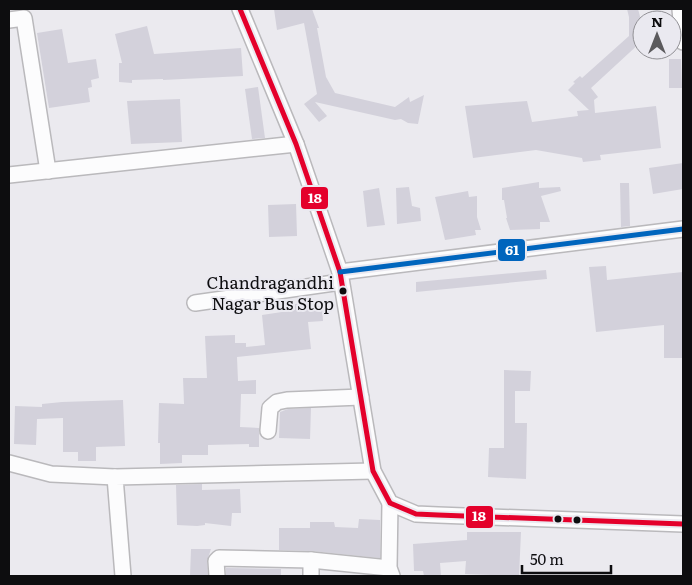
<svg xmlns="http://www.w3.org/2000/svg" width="692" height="585" font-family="Literata,serif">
	<rect width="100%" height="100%" fill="#ebeaef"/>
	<g fill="#d3d1db">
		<polygon points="274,9 312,9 319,28 317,28 326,77 335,93 395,107 409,97 410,102 424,95 418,124 408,123 401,119 395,120 315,102 327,116 319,122 304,104 317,94 304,23 277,30"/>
		<polygon points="627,9 638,9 642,24 642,41 591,88 598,97 594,100 595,113 656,106 661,148 600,155 601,160 583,162 582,158 536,150 473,158 465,106 527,101 532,122 578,116 577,111 589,110 568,90 575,83 573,82 580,76 582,78 629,36 629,17"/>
		<polygon points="147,26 154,54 241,48 243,76 163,80 163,79 132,80 132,83 119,82 119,63 122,63 115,34"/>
		<polygon points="62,29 68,63 96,59 99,78 91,80 92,87 88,88 90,102 49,108 37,33"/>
		<polygon points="669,59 681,59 682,88 669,88"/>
		<polygon points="258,87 265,138 252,139 245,89"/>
		<polygon points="180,99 182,142 131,144 127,101"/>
		<polygon points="683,163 683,189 653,194 649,168"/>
		<polygon points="539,182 539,188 560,187 561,191 541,196 550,222 540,222 540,229 510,230 506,218 507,218 504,200 502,200 502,188"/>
		<polygon points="620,183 629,183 630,226 621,227"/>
		<polygon points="409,187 412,206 420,208 421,221 397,224 396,188"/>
		<polygon points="379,188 385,225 367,227 363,191"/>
		<polygon points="468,191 469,197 477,196 477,217 481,230 475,230 476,235 445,240 435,197"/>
		<polygon points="296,204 297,236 269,237 268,205"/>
		<polygon points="606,266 607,280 683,272 683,358 664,358 664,325 596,332 589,267"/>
		<polygon points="546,270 547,279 416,292 416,282"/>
		<polygon points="306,303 306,307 322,306 323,321 308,322 311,349 237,357 238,381 256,380 256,394 241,394 240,427 259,428 259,447 249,447 249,444 208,445 208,455 182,455 182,463 160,464 160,443 158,443 159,403 184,404 183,378 207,378 205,336 235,335 235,343 246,343 246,347 265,345 262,315 295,310 295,304"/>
		<polygon points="504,370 531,371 530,391 515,391 515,423 527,423 526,479 488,477 489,448 504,448"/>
		<polygon points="123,400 125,446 96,447 96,461 78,461 78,452 63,452 63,418 37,419 36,445 14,444 15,406 42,407 42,404 62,402"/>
		<polygon points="311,408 310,439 279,438 280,412 288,409"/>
		<polygon points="202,484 202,490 240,489 241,513 232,513 231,526 205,523 205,525 197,526 177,525 176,485"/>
		<polygon points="359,519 380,520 380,558 312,551 279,550 279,528 310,528 310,522 334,522 335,527 358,528"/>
		<polygon points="467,532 521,532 519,576 465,574 466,561 440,563 441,576 424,576 423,571 414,571 413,544 467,540"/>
		<polygon points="191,549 211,549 207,561 208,576 190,576"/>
		<polygon points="226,568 281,569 281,576 226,576"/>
	</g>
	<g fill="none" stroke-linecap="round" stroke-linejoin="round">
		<defs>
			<g id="minor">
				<polyline points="240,9 296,144 340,272 373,471 390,503 416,514 438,515 683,524"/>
				<polyline points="680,9 683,42"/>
				<polyline points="9,20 24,18 48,171"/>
				<polyline points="9,175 296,144"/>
				<polyline points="340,272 683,229"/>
				<polyline points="195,303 341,282"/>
				<polyline points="268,431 270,408 277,402 287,400 361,397"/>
				<polyline points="9,463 51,474 115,477"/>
				<polyline points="390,503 389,568 392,576"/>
				<polyline points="123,576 115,477 373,471"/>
				<polyline points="217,576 216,561 219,558 311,560 389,568"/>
				<polyline points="311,576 311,560"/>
			</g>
		</defs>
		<use href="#minor" stroke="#bab9bc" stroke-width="18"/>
		<use href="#minor" stroke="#fcfcfd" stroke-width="15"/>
		<defs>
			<polyline id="bus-1" points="240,9 296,144 340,272 373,471 390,503 416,514 438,515 683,524"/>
			<polyline id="bus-2" points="340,272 683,229"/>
		</defs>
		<use href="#bus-1" stroke="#eae9f0" stroke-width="9"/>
		<use href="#bus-2" stroke="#eae9f0" stroke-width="9"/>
		<use href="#bus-1" stroke="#e4002b" stroke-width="5"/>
		<use href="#bus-2" stroke="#0065bd" stroke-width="5"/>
	</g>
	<g fill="#0d0d0f" stroke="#eae9f0" stroke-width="2">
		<circle cx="343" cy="291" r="4.5"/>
		<circle cx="558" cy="519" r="4.5"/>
		<circle cx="577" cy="520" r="4.5"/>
	</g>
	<g text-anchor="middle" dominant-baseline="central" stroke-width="4" stroke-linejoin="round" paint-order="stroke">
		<g font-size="17" fill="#0d0d0f" stroke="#eae9f0" text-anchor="end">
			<text x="334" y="281">Chandragandhi<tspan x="334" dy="21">Nagar Bus Stop</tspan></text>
		</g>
	</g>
	<g stroke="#eae9f0" stroke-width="2">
		<rect x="300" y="186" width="29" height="24" rx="5" fill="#e4002b"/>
		<rect x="497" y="238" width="29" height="24" rx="5" fill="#0065bd"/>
		<rect x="465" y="505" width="29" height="24" rx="5" fill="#e4002b"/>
	</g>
	<g font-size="14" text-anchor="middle" font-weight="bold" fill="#fff">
		<text x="315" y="203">18</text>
		<text x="512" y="255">61</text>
		<text x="479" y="521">18</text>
	</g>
	<rect width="692" height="585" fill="none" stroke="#0d0d0f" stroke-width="20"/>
	<g transform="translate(657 35)"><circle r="24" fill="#eae9f0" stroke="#929196"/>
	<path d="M0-4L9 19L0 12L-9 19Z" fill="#5b5a5d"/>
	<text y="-8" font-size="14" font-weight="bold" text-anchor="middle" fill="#0d0d0f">N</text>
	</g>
	<path d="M522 565v8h89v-8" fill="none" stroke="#0d0d0f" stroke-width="2.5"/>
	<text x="530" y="565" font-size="15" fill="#0d0d0f" stroke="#eae9f0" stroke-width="4" paint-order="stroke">50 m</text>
</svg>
